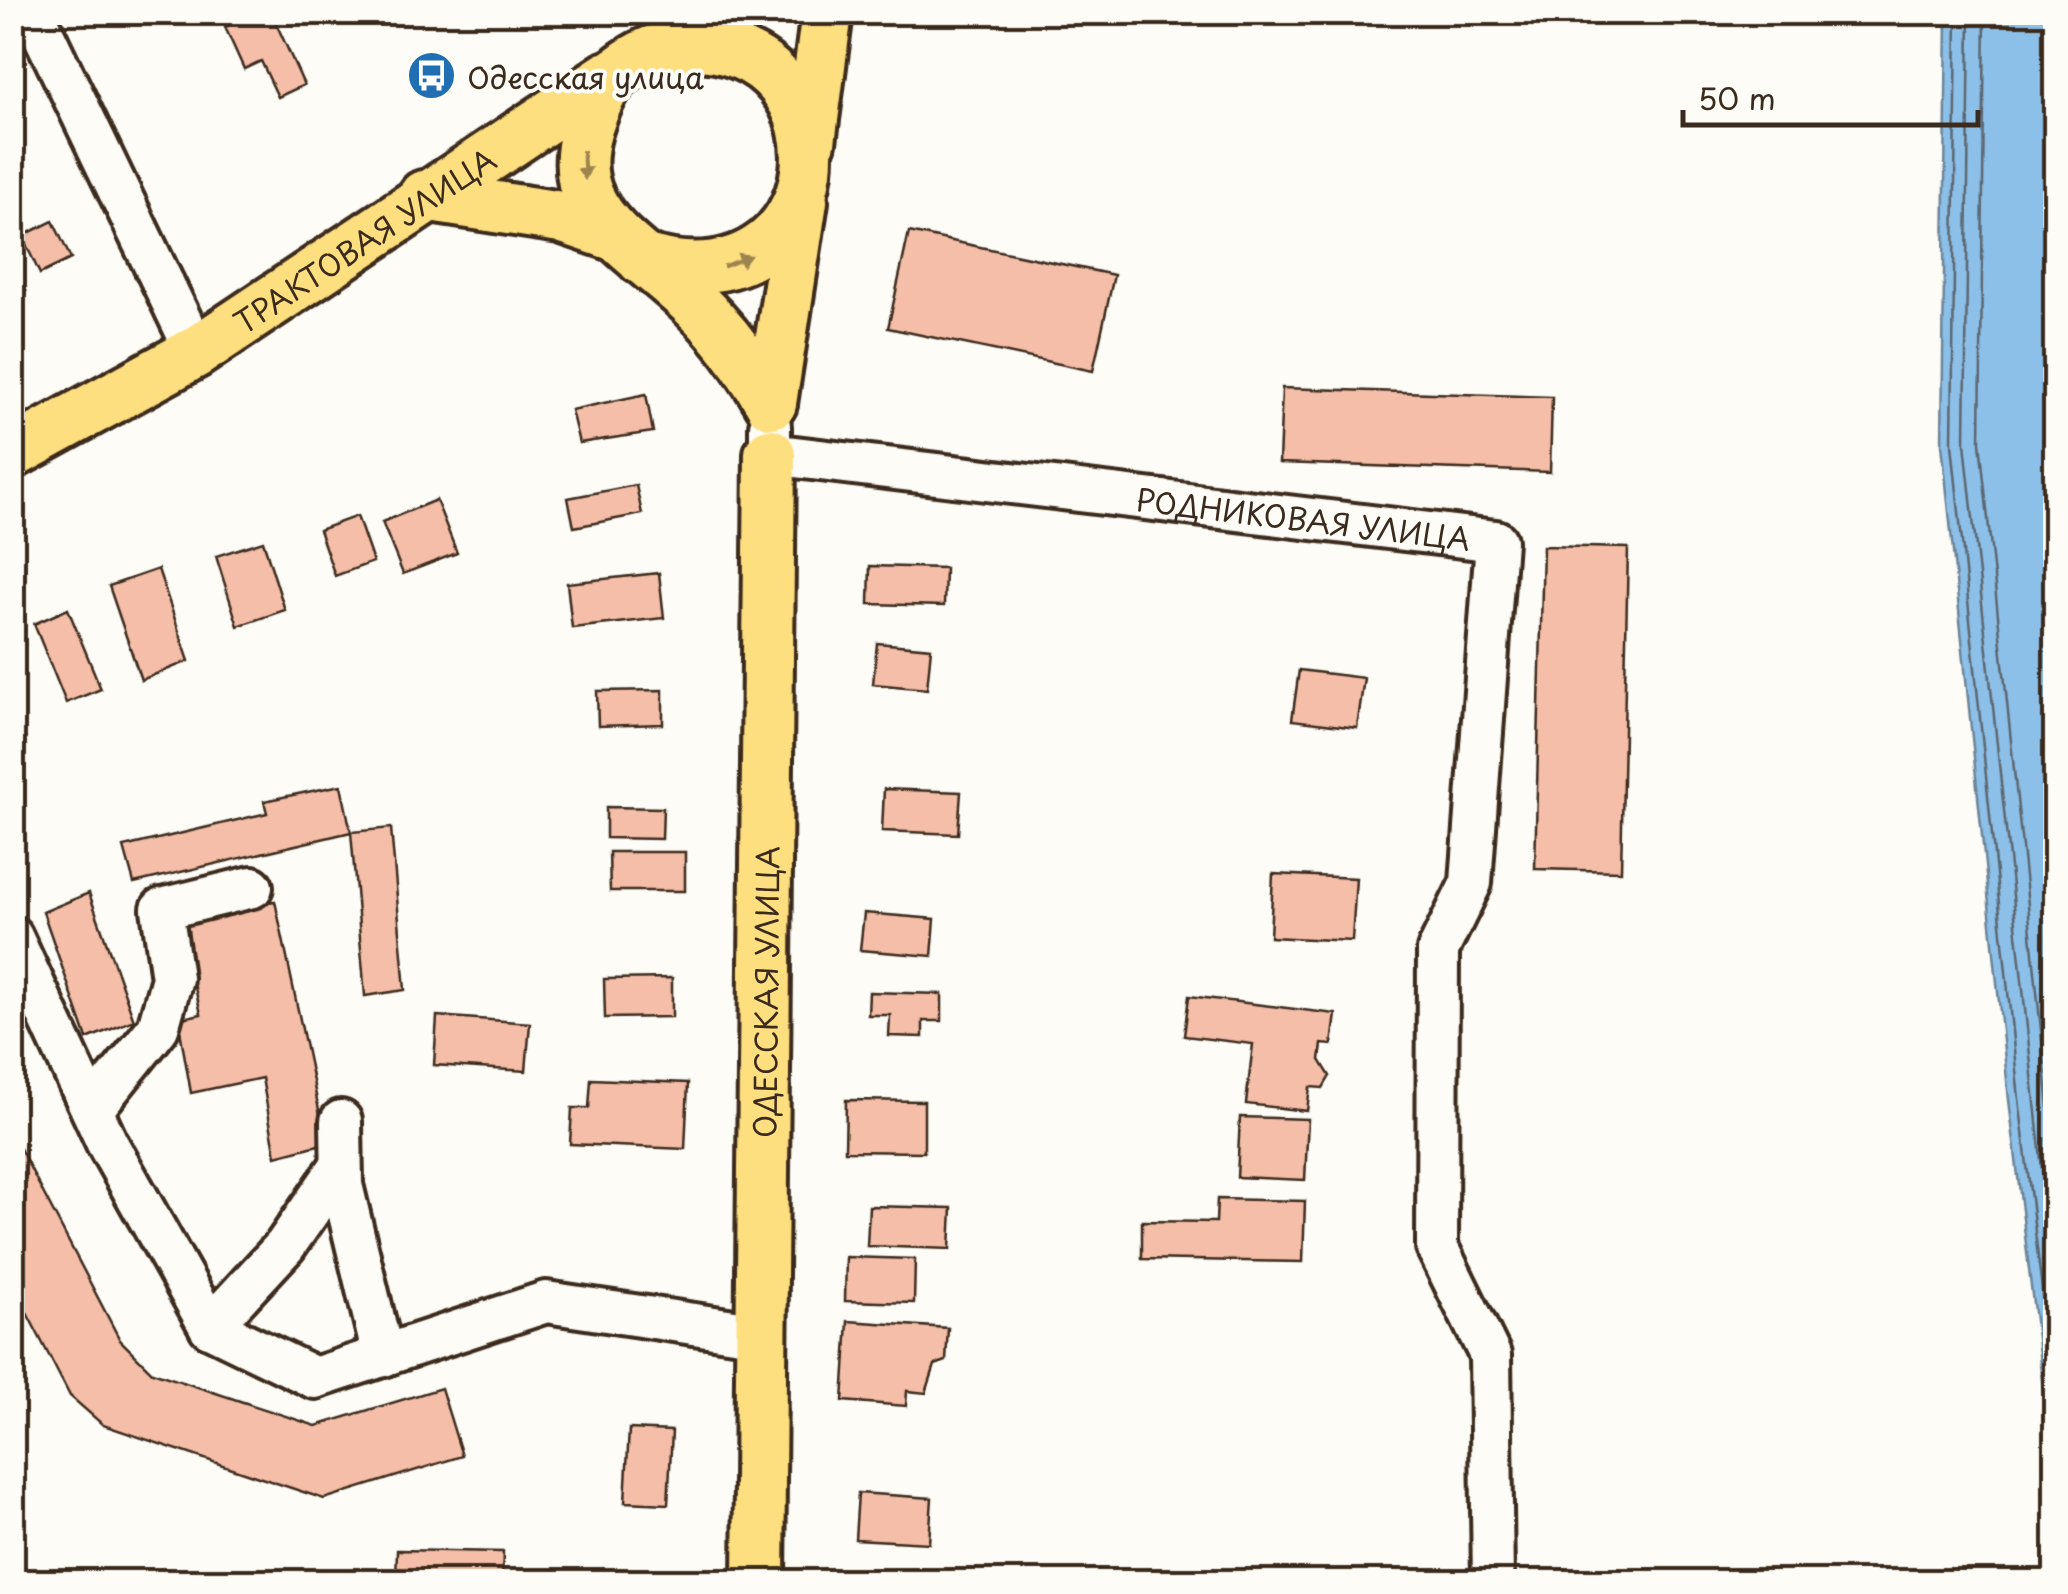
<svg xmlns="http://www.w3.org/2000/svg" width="2068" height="1594" font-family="'Playpen Sans',sans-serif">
	<rect width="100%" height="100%" fill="#fdfcf7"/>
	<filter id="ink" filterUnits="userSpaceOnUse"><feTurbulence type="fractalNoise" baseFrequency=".01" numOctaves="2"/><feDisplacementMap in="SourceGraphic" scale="20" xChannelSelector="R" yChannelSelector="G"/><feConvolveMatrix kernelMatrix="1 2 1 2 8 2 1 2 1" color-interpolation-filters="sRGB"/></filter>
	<g filter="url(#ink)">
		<polygon fill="#8cc0e9" stroke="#6c8498" stroke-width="2.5" points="1947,13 2055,13 2055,1490 2009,1100 1942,444"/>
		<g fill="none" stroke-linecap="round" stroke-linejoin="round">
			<g stroke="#5b666f" stroke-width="2.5">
				<polyline points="1957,12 1952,444 2019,1099 2056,1406"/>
				<polyline points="1970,12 1965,443 2056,1301"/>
				<polyline points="1985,12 1980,442 2056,1175"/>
			</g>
		</g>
		<g fill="#f5bea9" stroke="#3b2a1e" stroke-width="2.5">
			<polygon points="257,12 271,12 304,85 278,97 261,61 244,69 225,27"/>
			<polygon points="53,221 71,259 40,274 22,236"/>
			<polygon points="909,232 1114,275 1093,371 888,328"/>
			<polygon points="12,262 26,291 12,298"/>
			<polygon points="1282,388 1552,397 1550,472 1279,463"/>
			<polygon points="646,394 653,432 579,443 571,410"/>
			<polygon points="636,485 642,514 574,527 568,498"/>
			<polygon points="436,500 457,553 403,574 382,522"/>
			<polygon points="357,516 373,562 335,576 319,530"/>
			<polygon points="263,541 285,610 238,626 216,556"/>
			<polygon points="1543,546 1628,548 1621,871 1535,869"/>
			<polygon points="870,566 945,568 944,606 869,604"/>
			<polygon points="158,569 189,661 141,680 109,586"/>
			<polygon points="659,573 664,618 572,628 567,583"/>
			<polygon points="68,609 101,689 66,703 34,624"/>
			<polygon points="877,643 931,648 927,689 873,684"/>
			<polygon points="1299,670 1364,678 1357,728 1292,720"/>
			<polygon points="663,690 663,724 598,726 597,691"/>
			<polygon points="341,785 351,832 134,883 124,847 267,813 264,801"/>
			<polygon points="884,789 961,792 958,834 882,831"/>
			<polygon points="606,807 663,808 662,839 606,838"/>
			<polygon points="391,828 405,990 365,996 351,832"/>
			<polygon points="609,852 685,852 685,891 610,891"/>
			<polygon points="1273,874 1356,878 1352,941 1270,937"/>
			<polygon points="89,893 134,1020 87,1039 43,912"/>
			<polygon points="275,901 326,1143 276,1156 262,1078 191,1093 178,1019 201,1014 179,917"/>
			<polygon points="864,913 935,919 932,956 860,950"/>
			<polygon points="672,978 672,1017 605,1018 604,979"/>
			<polygon points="869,992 942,994 942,1021 923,1021 923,1037 889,1036 890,1015 868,1015"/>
			<polygon points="1189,996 1336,1014 1332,1045 1322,1044 1320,1060 1330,1076 1323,1088 1310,1087 1307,1111 1246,1104 1253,1044 1184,1036"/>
			<polygon points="437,1016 530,1023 526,1071 434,1065"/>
			<polygon points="591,1079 688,1083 685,1149 570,1144 572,1108 589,1108"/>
			<polygon points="846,1100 924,1101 924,1152 845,1151"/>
			<polygon points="1240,1117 1308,1119 1305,1180 1237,1177"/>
			<polygon points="12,1133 120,1340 152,1372 316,1426 441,1388 462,1456 324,1499 103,1425 70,1396 12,1284"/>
			<polygon points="1217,1199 1305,1201 1303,1262 1142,1259 1142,1221 1216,1222"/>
			<polygon points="869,1206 952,1208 950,1249 867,1246"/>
			<polygon points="846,1257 915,1259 914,1303 845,1301"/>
			<polygon points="848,1321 948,1328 946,1361 935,1365 926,1393 907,1391 906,1406 843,1401"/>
			<polygon points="629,1429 672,1431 668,1504 625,1502"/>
			<polygon points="858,1493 932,1498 929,1543 855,1539"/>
			<polygon points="397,1550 503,1552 502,1582 396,1582"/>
		</g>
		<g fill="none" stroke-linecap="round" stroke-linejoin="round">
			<defs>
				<g id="minor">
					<polyline points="33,12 196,352"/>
					<path id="s1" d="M770,426v28l726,87 -25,342 -33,67 -1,297 53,108 3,227"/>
					<polyline points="12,937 107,1143 210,1327 315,1378 546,1302 761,1334"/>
					<polyline points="92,1110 158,1028 172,978 162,909 252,887"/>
					<polyline points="341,1121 342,1185 383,1356"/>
					<polyline points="210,1327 285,1246 341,1165"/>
				</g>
				<g id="major">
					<polyline points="810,142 827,12"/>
					<polyline points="424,196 561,217 611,234"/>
					<path d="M642,259c201,60 223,-222 40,-214 -29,1 -68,22 -81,49 -59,117 28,144 97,213 30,29 52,61 73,96"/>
					<polyline points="771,403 802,201"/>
					<path id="s2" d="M12,453l184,-101 412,-275"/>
					<path id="s3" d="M759,1582l11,-1128"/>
				</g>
			</defs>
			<use href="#minor" stroke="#3b2a1e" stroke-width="48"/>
			<use href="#major" stroke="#3b2a1e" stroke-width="58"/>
			<use href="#minor" stroke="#fdfcf7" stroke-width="40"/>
			<use href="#major" stroke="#fedf80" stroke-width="50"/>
		</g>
		<defs><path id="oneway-solid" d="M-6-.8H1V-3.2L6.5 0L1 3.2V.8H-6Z" transform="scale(2.5)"/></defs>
		<g fill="#9c844f">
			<use href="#oneway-solid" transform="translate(584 165) rotate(86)"/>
			<use href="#oneway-solid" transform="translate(737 261) rotate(-22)"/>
		</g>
	</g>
	<defs>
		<symbol id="bus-disc" viewBox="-11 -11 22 22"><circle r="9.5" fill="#1f6fb2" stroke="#fdfcf7"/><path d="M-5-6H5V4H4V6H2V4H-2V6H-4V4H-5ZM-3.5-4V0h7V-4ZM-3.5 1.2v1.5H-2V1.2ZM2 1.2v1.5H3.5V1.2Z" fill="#fff"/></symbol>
	</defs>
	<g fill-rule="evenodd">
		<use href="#bus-disc" x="404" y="48" width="55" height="55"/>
	</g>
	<g text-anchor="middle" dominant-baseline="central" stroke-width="8" stroke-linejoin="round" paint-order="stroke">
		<g font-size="30" fill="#3b2a1e" stroke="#fdfcf7" text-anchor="start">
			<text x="467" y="76">Одесская улица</text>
		</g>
		<g font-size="30" fill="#3b2a1e" stroke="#fdfcf7">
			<text stroke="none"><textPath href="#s2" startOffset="412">ТРАКТОВАЯ УЛИЦА</textPath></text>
			<text stroke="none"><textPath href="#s1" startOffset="565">РОДНИКОВАЯ УЛИЦА</textPath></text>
			<text stroke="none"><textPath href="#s3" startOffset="590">ОДЕССКАЯ УЛИЦА</textPath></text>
		</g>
	</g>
	<rect width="2068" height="1594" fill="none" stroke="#fdfcf7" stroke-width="50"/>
	<rect x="25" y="25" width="2018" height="1544" fill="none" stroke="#3b2a1e" stroke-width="4" filter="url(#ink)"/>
	<path d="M1683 110v15h295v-15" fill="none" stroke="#3b2a1e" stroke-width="5"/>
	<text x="1698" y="110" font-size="30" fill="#3b2a1e" stroke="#fdfcf7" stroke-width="8" paint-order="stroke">50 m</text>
</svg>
